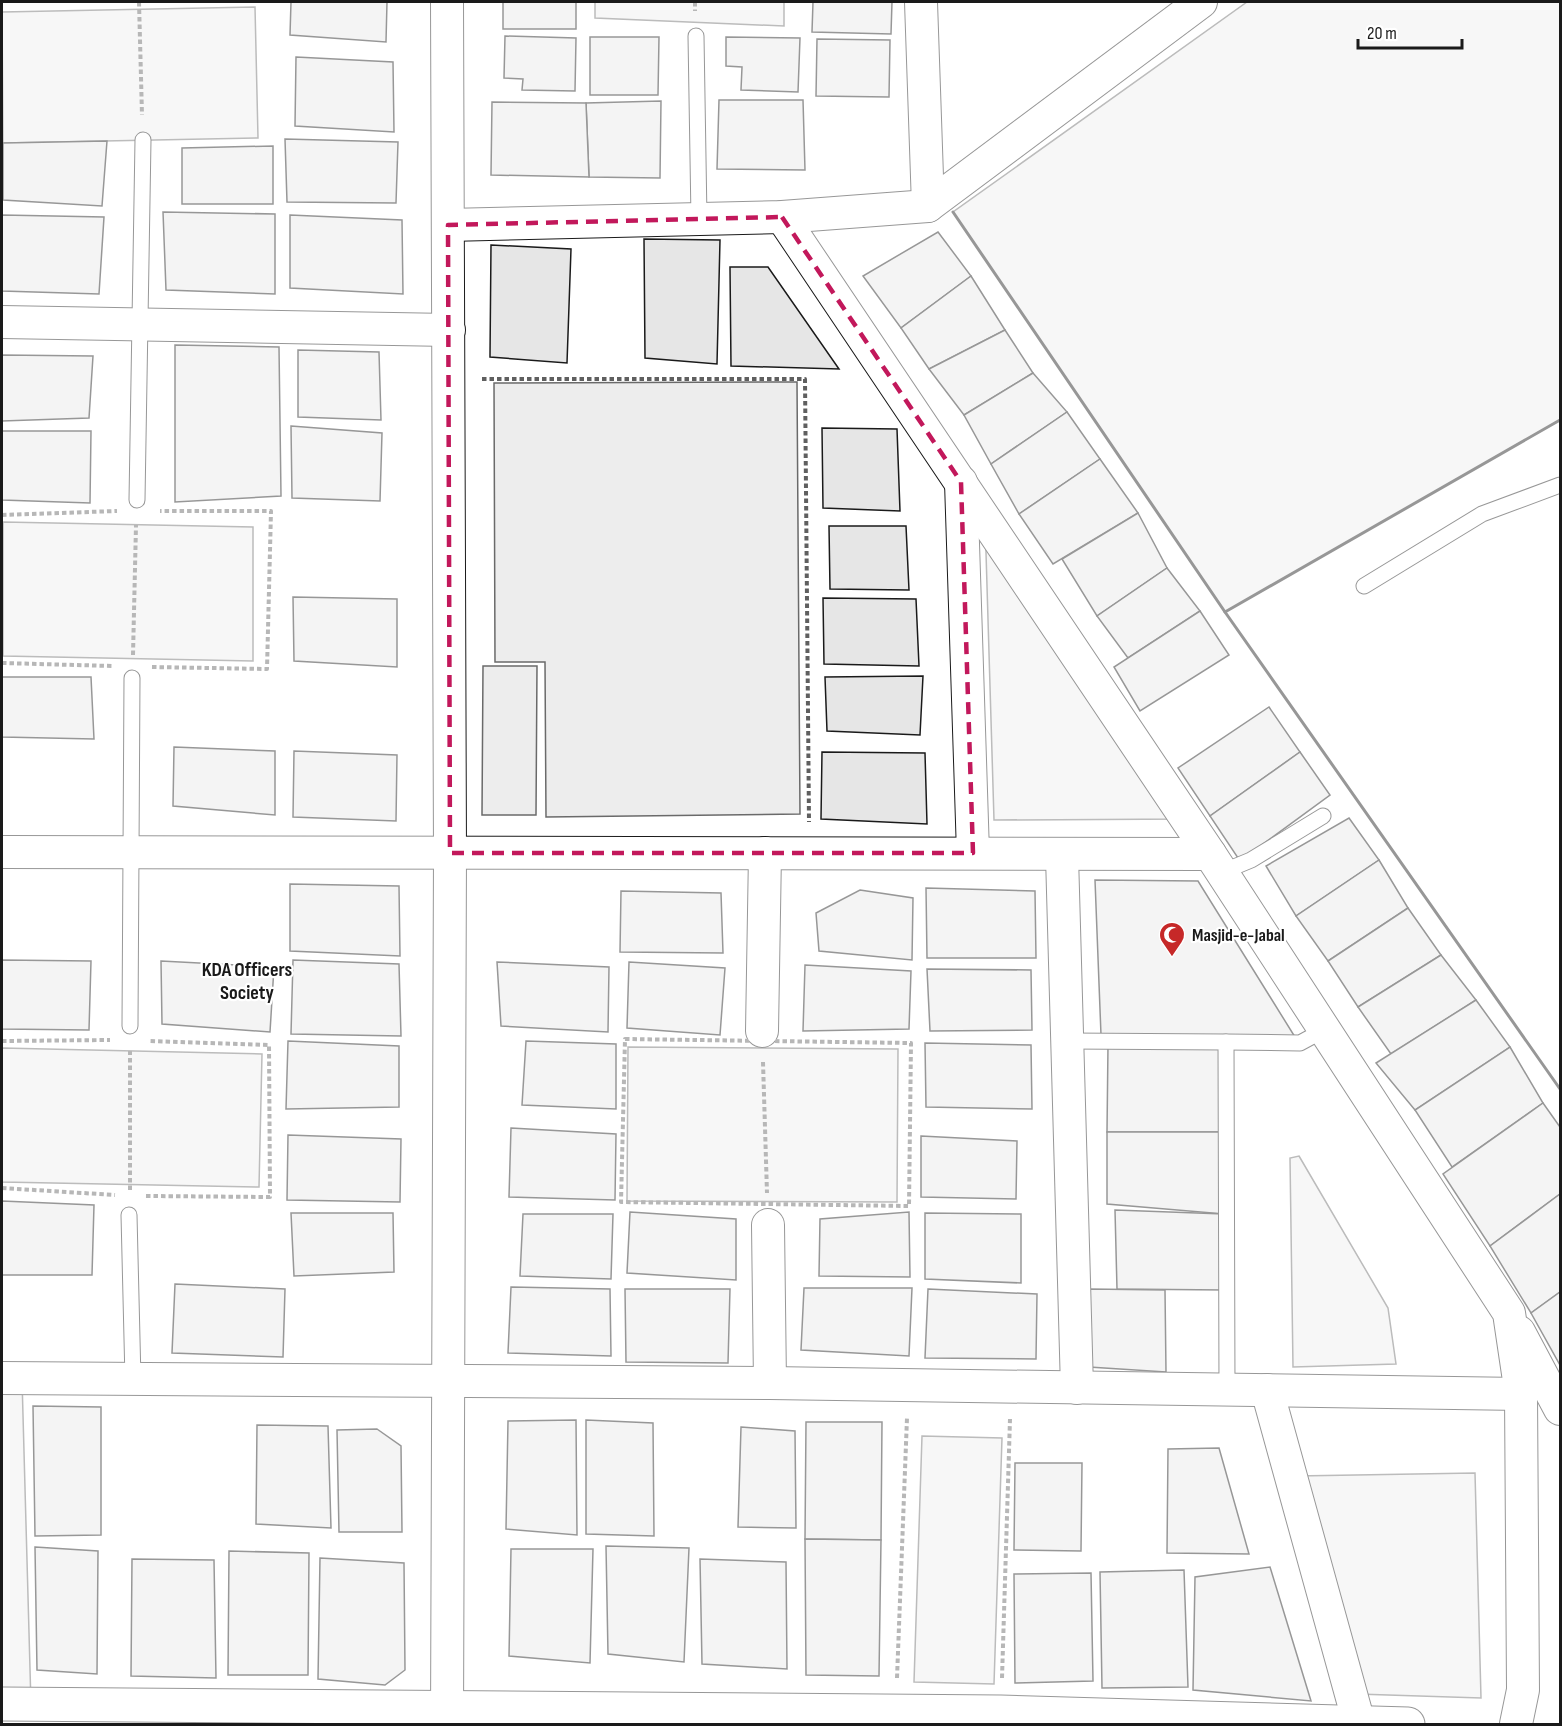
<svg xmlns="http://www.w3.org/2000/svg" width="1562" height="1726" font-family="'Sofia Sans Condensed',sans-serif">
	<rect width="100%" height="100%" fill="#fff"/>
	<g fill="#ededed" stroke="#6a6a6a" stroke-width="1.5">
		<polygon points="595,2 784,2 784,26 595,18"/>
		<polygon points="1247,2 1560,2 1560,420 1225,612 953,212"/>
		<polygon points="255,7 258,138 3,143 2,12"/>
		<polygon points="797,382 800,814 546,817 545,662 495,662 494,383"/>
		<polygon points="985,519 1186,819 994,820"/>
		<polygon points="3,522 253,527 253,661 3,656"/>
		<polygon points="483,666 537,666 536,815 482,815"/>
		<polygon points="628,1047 898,1049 897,1202 627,1201"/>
		<polygon points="2,1048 262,1054 259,1187 2,1182"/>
		<polygon points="1299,1156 1388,1308 1396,1364 1293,1367 1290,1158"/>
		<polygon points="2,1378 22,1379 31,1705 2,1704"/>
		<polygon points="922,1436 1002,1438 994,1684 914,1682"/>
		<polygon points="1475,1473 1481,1698 1357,1694 1296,1476"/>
	</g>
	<g fill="#e6e6e6" stroke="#1a1a1a" stroke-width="1.5">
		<polygon points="291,2 387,2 386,42 290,35"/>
		<rect x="503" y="2" width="73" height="27"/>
		<polygon points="813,2 892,2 891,34 812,32"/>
		<polygon points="505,36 576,38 575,91 522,90 523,79 504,78"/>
		<polygon points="590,37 659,37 658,95 590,95"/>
		<polygon points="726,37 800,38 798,92 741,90 742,67 726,66"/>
		<polygon points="817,39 890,40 889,97 816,96"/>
		<polygon points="296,57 393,62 394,132 295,126"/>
		<polygon points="719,100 803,100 805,170 717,169"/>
		<polygon points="661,101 660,178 589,177 586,103"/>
		<polygon points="492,102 586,103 589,177 491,175"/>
		<polygon points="285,139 398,142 396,203 287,202"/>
		<polygon points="107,141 102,206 3,200 3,143"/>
		<polygon points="273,146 273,204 182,204 182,148"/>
		<polygon points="163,212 275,214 275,294 166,290"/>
		<polygon points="2,215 104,217 99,294 2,291"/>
		<polygon points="290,215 402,220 403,294 290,288"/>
		<polygon points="938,232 971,276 901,328 863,276"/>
		<polygon points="644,239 720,240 717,364 645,358"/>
		<polygon points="491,245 571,249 567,363 490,357"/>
		<polygon points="730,267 768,267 839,369 731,366"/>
		<polygon points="971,276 1005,330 929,369 901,328"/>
		<polygon points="1005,330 1033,373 964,415 929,369"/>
		<polygon points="175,345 279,347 281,496 175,502"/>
		<polygon points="298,350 379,352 381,420 298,417"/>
		<polygon points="2,355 93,356 89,418 2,421"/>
		<polygon points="1033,373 1067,412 991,464 964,415"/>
		<polygon points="1067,412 1100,459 1019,514 991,464"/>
		<polygon points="291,426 382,433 380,501 292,498"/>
		<polygon points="822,428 897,429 900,511 823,508"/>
		<polygon points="2,431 91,431 90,503 2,500"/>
		<polygon points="1100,459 1138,513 1053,564 1019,514"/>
		<polygon points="1138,513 1167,568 1097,616 1062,559"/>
		<polygon points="829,526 906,526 909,590 830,589"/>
		<polygon points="1167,568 1200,611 1128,658 1097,616"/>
		<polygon points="293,597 397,599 397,667 294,661"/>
		<polygon points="823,598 916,599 919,666 824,664"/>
		<polygon points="1200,611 1229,655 1140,711 1114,667"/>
		<polygon points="923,676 920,735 827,731 825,677"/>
		<polygon points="2,677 91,677 94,739 2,737"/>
		<polygon points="1269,707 1300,752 1210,816 1178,768"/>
		<polygon points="174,747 275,751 275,815 173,806"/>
		<polygon points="294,751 397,755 396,821 293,817"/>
		<polygon points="822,752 925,753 927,824 821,819"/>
		<polygon points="1300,752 1330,795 1240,861 1210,816"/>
		<polygon points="1349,818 1379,860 1296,916 1266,866"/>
		<polygon points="1379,860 1408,908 1328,961 1296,916"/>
		<polygon points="1095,880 1198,881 1295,1037 1101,1035"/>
		<polygon points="290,884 399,886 400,956 290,951"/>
		<polygon points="926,888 1035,891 1036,958 927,958"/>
		<polygon points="860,890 913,898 912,960 819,951 816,913"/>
		<polygon points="621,891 721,893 723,953 620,952"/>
		<polygon points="1408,908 1441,955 1358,1007 1328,961"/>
		<polygon points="1441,955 1476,1000 1391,1054 1358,1007"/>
		<polygon points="2,960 91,961 89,1030 2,1029"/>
		<polygon points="293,960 399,964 401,1036 291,1034"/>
		<polygon points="161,961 274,967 270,1032 162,1024"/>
		<polygon points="497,962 609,967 608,1032 501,1026"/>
		<polygon points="629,962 725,968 720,1035 627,1028"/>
		<polygon points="805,965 911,971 909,1029 803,1031"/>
		<polygon points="927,969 1031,970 1032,1030 930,1031"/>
		<polygon points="1476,1000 1510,1047 1415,1110 1376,1063"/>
		<polygon points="288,1041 399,1046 399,1107 286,1109"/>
		<polygon points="526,1041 616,1044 616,1109 522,1105"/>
		<polygon points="925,1043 1031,1045 1032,1109 926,1107"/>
		<polygon points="1108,1045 1221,1046 1223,1132 1107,1132"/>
		<polygon points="1510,1047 1543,1103 1452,1167 1415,1110"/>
		<polygon points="1543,1103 1560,1127 1560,1194 1490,1246 1443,1174"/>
		<polygon points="511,1128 616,1134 615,1200 509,1197"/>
		<polygon points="1107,1132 1223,1132 1224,1214 1107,1204"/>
		<polygon points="288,1135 401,1139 400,1202 287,1200"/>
		<polygon points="921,1136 1017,1141 1016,1199 921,1197"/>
		<polygon points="1560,1194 1560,1292 1531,1313 1490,1246"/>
		<polygon points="2,1201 94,1205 92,1275 2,1275"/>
		<polygon points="1115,1210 1224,1214 1225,1290 1117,1289"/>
		<polygon points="630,1212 736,1219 736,1280 627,1273"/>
		<polygon points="909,1212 910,1277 819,1276 820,1219"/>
		<polygon points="291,1213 393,1213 394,1272 294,1276"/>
		<polygon points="925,1213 1021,1214 1021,1283 925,1279"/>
		<polygon points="523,1214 613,1214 611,1279 520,1276"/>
		<polygon points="175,1284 285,1289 283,1357 172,1353"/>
		<polygon points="511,1287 610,1289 611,1356 508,1353"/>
		<polygon points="804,1288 912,1288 909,1356 801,1350"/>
		<polygon points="625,1289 730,1289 728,1363 626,1362"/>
		<polygon points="928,1289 1037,1294 1036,1359 925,1358"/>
		<polygon points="1089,1289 1165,1290 1166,1372 1089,1367"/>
		<polygon points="1560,1292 1560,1365 1531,1313"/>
		<polygon points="33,1406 101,1407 101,1535 35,1536"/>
		<polygon points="576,1420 577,1535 506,1529 508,1421"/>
		<polygon points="586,1420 653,1423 654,1536 586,1534"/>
		<polygon points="806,1422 882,1422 881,1540 805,1539"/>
		<polygon points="257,1425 328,1426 331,1528 256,1524"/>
		<polygon points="741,1427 795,1431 796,1528 738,1527"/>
		<polygon points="377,1429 401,1446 402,1532 339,1532 337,1430"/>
		<polygon points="1219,1448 1249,1554 1167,1553 1168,1449"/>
		<polygon points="1015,1463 1082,1463 1081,1551 1014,1550"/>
		<polygon points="805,1539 881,1540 879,1676 806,1675"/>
		<polygon points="606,1546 689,1548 684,1662 608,1654"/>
		<polygon points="35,1547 98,1551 97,1674 37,1670"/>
		<polygon points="511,1549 593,1549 590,1663 509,1656"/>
		<polygon points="229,1551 309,1553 308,1675 228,1675"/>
		<polygon points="320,1558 404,1563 405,1670 385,1685 318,1679"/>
		<polygon points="132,1559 214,1560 216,1678 131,1676"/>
		<polygon points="700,1559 786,1562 787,1669 702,1664"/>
		<polygon points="1270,1567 1311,1701 1193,1690 1195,1577"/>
		<polygon points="1184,1570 1188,1687 1102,1688 1100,1572"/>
		<polygon points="1091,1573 1093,1681 1015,1683 1014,1574"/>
	</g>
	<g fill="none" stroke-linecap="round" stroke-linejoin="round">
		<defs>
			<g id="service">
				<polyline points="696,36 699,219"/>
				<polyline points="137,500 143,140"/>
				<polyline points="1364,586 1482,514 1560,485"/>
				<polyline points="1222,872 1251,860 1323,816"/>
				<polyline points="130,1026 132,678"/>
				<polyline points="1068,1041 1226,1042 1227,1390"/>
				<polyline points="1226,1042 1300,1043 1324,1030"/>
				<polyline points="129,1215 133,1380"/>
			</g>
			<g id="minor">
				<polyline points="447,2 450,853 447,1724"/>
				<polyline points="921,2 928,206"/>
				<polyline points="782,217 1210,854 1509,1313 1521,1394 1523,1690 1516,1724"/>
				<polyline points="448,225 782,217 928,206 1201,2"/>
				<polyline points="2,322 449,330"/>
				<polyline points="961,482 973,853"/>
				<polyline points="2,852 1210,854"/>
				<polyline points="1062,856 1077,1388"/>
				<polyline points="762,1031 765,853"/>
				<polyline points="768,1225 770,1383"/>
				<polyline points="1519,1332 1560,1409"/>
				<polyline points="2,1378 770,1383 1521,1394"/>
				<polyline points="1267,1390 1359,1723"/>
			</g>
			<polyline id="tertiary" points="2,1704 1001,1712 1408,1724"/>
		</defs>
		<use href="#service" stroke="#1a1a1a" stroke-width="17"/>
		<use href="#minor" stroke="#1a1a1a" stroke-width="34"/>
		<use href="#tertiary" stroke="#1a1a1a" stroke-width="35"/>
		<g stroke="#5f5f5f" stroke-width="4" stroke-dasharray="4.5 3" stroke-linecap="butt">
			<polyline points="139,2 142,115"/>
			<polyline points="695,2 695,11"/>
			<polyline points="482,379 805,379 809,822"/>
			<polyline points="2,515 117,511"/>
			<polyline points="133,655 136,525"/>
			<polyline points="2,663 112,666"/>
			<polyline points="152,667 267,669 271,511 160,511"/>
			<polygon points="625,1039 911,1043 909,1206 621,1202"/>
			<polyline points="2,1041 110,1040"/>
			<polyline points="763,1062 767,1193"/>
			<polyline points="2,1188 115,1195"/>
			<polyline points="130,1190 130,1051"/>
			<polyline points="146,1196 270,1197 269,1045 150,1041"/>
			<polyline points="897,1678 907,1418"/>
			<polyline points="1002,1678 1010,1419"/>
		</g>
		<use href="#service" stroke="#fff" stroke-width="15"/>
		<use href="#minor" stroke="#fff" stroke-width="32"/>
		<use href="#tertiary" stroke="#fff" stroke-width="33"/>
		<g stroke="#1a1a1a" stroke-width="3">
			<polyline points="953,212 1225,612 1560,1089"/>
			<polyline points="1225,612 1560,420"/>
		</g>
	</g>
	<path d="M0 0H1562V1726H0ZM782,217l179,265 12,371h-523l-2,-628z" fill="#fff" fill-opacity=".55" fill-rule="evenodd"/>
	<path fill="none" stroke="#c2185b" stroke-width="4.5" stroke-dasharray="12 8" stroke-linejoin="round" d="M782,217l179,265 12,371h-523l-2,-628z"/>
	<defs>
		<symbol id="mosque-pin" viewBox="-11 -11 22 30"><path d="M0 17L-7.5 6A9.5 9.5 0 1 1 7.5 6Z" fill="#c62828" stroke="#fff"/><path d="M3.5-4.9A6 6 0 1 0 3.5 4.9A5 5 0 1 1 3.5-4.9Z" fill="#fff"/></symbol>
	</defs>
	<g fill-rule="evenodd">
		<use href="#mosque-pin" x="1157" y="920" width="30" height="40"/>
	</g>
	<g text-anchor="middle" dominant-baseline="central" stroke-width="4.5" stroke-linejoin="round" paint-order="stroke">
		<g font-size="18" font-weight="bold" fill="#1a1a1a" stroke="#fff" text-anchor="start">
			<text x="1192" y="935">Masjid-e-Jabal</text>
		</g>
		<g font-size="20" font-weight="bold" fill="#1a1a1a" stroke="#fff">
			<text x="247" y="970">KDA Officers<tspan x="247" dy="23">Society</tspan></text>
		</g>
	</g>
	<rect width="1562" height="1726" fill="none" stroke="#1a1a1a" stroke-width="6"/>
	<path d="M1358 39v9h104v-9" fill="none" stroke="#1a1a1a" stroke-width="3"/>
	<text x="1367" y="39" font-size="18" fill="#1a1a1a" stroke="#ffffff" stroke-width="4.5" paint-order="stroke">20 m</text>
</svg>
